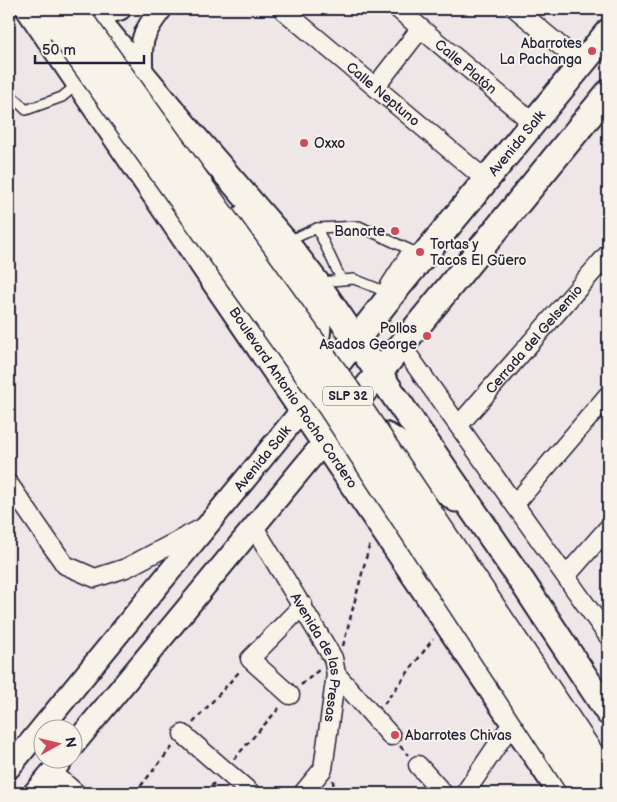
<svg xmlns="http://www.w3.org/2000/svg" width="617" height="802" font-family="'Balsamiq Sans',sans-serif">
	<rect width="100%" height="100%" fill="#eee6e7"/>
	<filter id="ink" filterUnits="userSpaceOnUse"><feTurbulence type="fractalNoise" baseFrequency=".02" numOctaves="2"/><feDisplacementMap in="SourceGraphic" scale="10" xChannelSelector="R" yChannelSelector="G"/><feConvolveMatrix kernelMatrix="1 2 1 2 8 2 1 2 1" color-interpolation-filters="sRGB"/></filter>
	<g filter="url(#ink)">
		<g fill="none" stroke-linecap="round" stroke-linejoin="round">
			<defs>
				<g id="service">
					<polyline points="9,93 26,110 62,97 79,83"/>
					<polyline points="317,228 341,279"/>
					<polyline points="288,241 317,228 359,226 421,255"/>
					<polyline points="320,282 354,279 389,293"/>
					<polyline points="385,285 408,249"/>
				</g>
				<g id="minor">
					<path id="s1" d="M282,9l204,171"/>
					<path id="s2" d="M398,9l135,114"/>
					<polyline points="516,9 582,64"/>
					<polyline points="376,86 421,28"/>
					<polyline points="401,345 608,636"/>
					<path id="s3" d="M459,425l149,-171"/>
					<polyline points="9,484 65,565 95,578 126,568 204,527"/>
					<polyline points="515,504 608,395"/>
					<path id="s4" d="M254,527l79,131 3,16 -13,95 -20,24"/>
					<polyline points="566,576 608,528"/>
					<polyline points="336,674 391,736"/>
					<polyline points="290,695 250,659 303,605"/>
					<polyline points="183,734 251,793"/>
					<polyline points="418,765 443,793"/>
					<polyline points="52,772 76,793"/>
					<polyline points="465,793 506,732"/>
				</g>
				<g id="tertiary">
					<polyline points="94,17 120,9"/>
					<path d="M142,74c-2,-32 -1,-39 19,-65"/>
					<polyline points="72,747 324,442"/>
					<path id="s5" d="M9,768l292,-357"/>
					<polyline points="34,793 62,760"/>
				</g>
				<g id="secondary">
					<path id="s6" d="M29,9c177,262 357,521 532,784"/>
					<polyline points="88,9 189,131 286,243 316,282 523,583 608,712"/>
					<path d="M244,217l73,102c3,16 -2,29 -18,35"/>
					<path id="s7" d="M319,387l73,-93 216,-262"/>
					<polyline points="342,418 608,93"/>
					<path d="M366,436c27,-11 46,25 62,40 8,8 18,15 28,23"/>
				</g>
				<polyline id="trunk" points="47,9 62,30"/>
			</defs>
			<use href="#service" stroke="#22223b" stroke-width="12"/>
			<use href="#minor" stroke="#22223b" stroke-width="21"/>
			<use href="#tertiary" stroke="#22223b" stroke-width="25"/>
			<use href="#secondary" stroke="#22223b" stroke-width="29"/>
			<use href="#trunk" stroke="#22223b" stroke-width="31"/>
			<g stroke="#22223b" stroke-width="2.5" stroke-dasharray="5 4" stroke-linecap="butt">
				<polyline points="343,646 370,543"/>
				<polyline points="301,685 320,669"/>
				<polyline points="384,704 433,639"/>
				<polyline points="193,723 239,672"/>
				<polyline points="400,746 408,755"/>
				<polyline points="234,759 280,707"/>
				<polyline points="333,780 334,793"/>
				<polyline points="135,793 173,746"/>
				<polyline points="206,793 214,783"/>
			</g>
			<use href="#service" stroke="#f7f3e8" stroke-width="9"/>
			<use href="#minor" stroke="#f7f3e8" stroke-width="18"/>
			<use href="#tertiary" stroke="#f7f3e8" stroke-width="21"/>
			<use href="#secondary" stroke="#f7f3e8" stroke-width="25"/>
			<use href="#trunk" stroke="#f7f3e8" stroke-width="28"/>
			<defs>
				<g id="trunk-bridge">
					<polyline points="77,17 346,391 608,782"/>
					<polyline points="62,30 332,406 586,793"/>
				</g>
			</defs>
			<use href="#trunk-bridge" stroke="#22223b" stroke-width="31" stroke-linecap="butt"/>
			<use href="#trunk-bridge" stroke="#f7f3e8" stroke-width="28"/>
		</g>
	</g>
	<g fill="#d1495b" stroke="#f7f3e8" stroke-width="2">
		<circle cx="592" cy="51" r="5"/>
		<circle cx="304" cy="143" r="5"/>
		<circle cx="395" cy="231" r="5"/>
		<circle cx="420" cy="252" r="5"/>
		<circle cx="427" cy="336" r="5"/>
		<circle cx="395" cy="735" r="5"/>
	</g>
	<g text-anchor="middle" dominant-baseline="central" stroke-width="4" stroke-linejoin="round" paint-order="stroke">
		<rect fill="#f7f3e8" stroke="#62616f" stroke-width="1" x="323" y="386.5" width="50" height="19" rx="4"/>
		<g font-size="12" font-weight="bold" fill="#22223b">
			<text x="348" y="396">SLP 32</text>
		</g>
		<g font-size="14" fill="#22223b" stroke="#f7f3e8" text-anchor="end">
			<text x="582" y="43">Abarrotes<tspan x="582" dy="16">La Pachanga</tspan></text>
			<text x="314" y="143" text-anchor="start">Oxxo</text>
			<text x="385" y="231">Banorte</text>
			<text x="430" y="244" text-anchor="start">Tortas y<tspan x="430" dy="16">Tacos El Güero</tspan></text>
			<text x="417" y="328">Pollos<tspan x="417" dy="16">Asados George</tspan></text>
			<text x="405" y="735" text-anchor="start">Abarrotes Chivas</text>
		</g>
		<g font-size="14" fill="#22223b" stroke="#f7f3e8">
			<text stroke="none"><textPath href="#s2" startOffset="89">Calle Platón</textPath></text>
			<text stroke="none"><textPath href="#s1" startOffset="132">Calle Neptuno</textPath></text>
			<text stroke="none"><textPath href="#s7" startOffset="314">Avenida Salk</textPath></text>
			<text stroke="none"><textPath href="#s3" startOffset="114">Cerrada del Gelsemio</textPath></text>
			<text stroke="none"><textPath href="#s6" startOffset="470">Boulevard Antonio Rocha Cordero</textPath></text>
			<text stroke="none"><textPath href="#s5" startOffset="400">Avenida Salk</textPath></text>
			<text stroke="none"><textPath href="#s4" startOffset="148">Avenida de las Presas</textPath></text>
		</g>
	</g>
	<rect width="617" height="802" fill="none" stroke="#f7f3e8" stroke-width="30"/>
	<rect x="15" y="15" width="587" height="772" fill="none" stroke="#22223b" stroke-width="2" filter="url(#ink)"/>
	<g transform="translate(58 744) rotate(82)"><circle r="24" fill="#f7f3e8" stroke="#a29fa3"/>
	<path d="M0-4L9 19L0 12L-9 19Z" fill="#d1495b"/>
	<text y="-8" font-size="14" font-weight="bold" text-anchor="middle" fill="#22223b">N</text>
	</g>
	<path d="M35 55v8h109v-8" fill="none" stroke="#22223b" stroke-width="2.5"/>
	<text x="42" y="55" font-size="15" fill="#22223b" stroke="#f7f3e8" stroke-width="4" paint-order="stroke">50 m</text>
</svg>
